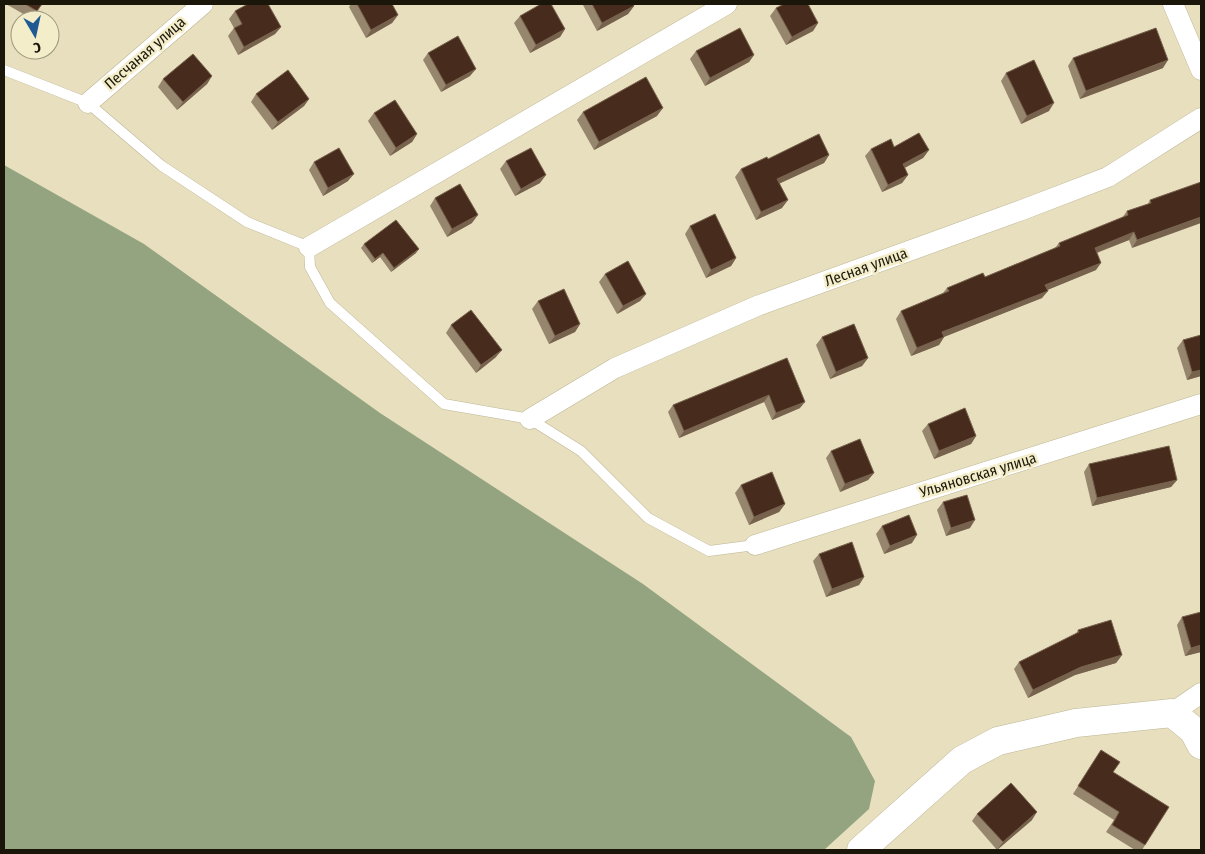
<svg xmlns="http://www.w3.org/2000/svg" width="1205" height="854" font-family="'Fira Sans Condensed',sans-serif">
	<rect width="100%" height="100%" fill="#e7dfbd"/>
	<polygon fill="#94a480" points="4,165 144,244 380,413 643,584 851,737 875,781 869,809 824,850 4,850"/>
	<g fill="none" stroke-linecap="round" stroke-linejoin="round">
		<defs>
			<polyline id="lane" points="4,70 88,103 162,166 247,222 309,247 310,267 330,303 444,404 530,419 581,451 648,518 709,551 755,545"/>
			<g id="street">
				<polyline points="1173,4 1201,70"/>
				<polyline points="88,103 203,4"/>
				<polyline points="309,247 727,4"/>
				<polyline points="530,419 615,368 757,306 1022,210 1108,177 1201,118"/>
				<polyline points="755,545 1201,404"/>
				<polyline points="1172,713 1201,693"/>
			</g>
			<polyline id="secondary" points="861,850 962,760 998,741 1076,723 1172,713 1193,730 1201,745"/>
		</defs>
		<use href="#lane" stroke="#bdb695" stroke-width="11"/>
		<use href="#street" stroke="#bdb695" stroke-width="21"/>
		<use href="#secondary" stroke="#bdb695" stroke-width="29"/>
		<use href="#lane" stroke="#fff" stroke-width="10"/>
		<use href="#street" stroke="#fff" stroke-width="20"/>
		<use href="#secondary" stroke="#fff" stroke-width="28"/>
	</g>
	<g fill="#97866e">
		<polygon points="6,4 42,4 32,19"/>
		<polygon points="351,4 392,4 398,15 392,23 366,38 349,7"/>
		<polygon points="584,4 633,4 634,6 628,14 597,31 583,5"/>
		<polygon points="776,8 818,23 813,31 786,45 770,16"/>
		<polygon points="235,11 281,27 275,34 238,55 228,36 234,28 229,19"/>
		<polygon points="520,16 565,29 560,37 530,53 514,23"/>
		<polygon points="696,51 754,55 749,62 705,86 690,59"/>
		<polygon points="428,53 470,76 441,92 423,60"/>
		<polygon points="1073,58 1163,68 1080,99 1068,66"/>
		<polygon points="1006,73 1049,111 1021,124 1001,81"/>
		<polygon points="212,76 207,84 177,110 158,87 163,79"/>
		<polygon points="256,94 309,99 304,106 272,130 251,102"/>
		<polygon points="583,112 657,116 594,150 577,120"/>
		<polygon points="374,113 417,134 412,142 390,156 368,121"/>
		<polygon points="894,147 929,150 923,158 904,168 908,175 902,183 882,192 865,156 871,149"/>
		<polygon points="829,155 824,163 780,183 782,208 756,220 735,177 741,169 768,159"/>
		<polygon points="506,161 540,183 515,196 500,169"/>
		<polygon points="314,162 348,181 323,196 309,170"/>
		<polygon points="1201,182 1132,248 1129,240 1097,253 1096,270 1047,290 1042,298 944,337 939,345 911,356 896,319 901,311 943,293 947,288 985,277 1055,248 1059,243 1122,218 1127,211 1148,204 1150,200"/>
		<polygon points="435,198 472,223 447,237 430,206"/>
		<polygon points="690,226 736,258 731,266 706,278 685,234"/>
		<polygon points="364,244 416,253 391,272 380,257 372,263 361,248"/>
		<polygon points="605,274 646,294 640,301 617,314 599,282"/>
		<polygon points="538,301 580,324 575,332 549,344 532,309"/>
		<polygon points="451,325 496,357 476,373 446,333"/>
		<polygon points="1201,335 1201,376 1187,380 1177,348 1183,340"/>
		<polygon points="822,337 868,358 862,366 830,379 816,345"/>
		<polygon points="787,358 800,408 772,420 764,402 679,438 668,412 673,405"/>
		<polygon points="928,424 976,436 971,444 934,459 922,431"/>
		<polygon points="831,451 874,473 868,480 840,492 826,458"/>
		<polygon points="1089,464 1177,480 1171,487 1092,506 1084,472"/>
		<polygon points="741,485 785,504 779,512 749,525 735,493"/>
		<polygon points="943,502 970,528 946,536 937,510"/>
		<polygon points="882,526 912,543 884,554 876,534"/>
		<polygon points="819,554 864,577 859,585 826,597 813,561"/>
		<polygon points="1182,617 1201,652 1185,656 1177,625"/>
		<polygon points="1078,630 1122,655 1116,663 1075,675 1028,698 1014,669 1019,662 1076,634"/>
		<polygon points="1101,750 1113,772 1145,845 1142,850 1135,850 1106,832 1114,820 1073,794"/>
		<polygon points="977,814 1032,820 997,850 972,821"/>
	</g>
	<g fill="#77624e">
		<polygon points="634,6 628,14 597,31 602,23"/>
		<polygon points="398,15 392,23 366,38 371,30"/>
		<polygon points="818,23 813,31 786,45 792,37"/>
		<polygon points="281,27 275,34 238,55 244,47"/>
		<polygon points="565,29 560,37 530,53 536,45"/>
		<polygon points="754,55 749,62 705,86 710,78"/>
		<polygon points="1168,60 1163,68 1080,99 1086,91"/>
		<polygon points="476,69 470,76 441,92 446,85"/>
		<polygon points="212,76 207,84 177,110 183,102"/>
		<polygon points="309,99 304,106 272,130 278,122"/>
		<polygon points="1054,103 1049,111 1021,124 1027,116"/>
		<polygon points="663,108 657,116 594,150 599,142"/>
		<polygon points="417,134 412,142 390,156 396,148"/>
		<polygon points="929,150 923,158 897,172 903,164"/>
		<polygon points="829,155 824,163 772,187 777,179"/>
		<polygon points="354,174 348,181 323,196 328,188"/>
		<polygon points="546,175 540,183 515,196 521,189"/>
		<polygon points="908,175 902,183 882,192 888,185"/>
		<polygon points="788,200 782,208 756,220 761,212"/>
		<polygon points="478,215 472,223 447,237 452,229"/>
		<polygon points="1201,217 1201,223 1132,248 1137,240"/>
		<polygon points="1134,232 1129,240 1090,255 1095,248"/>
		<polygon points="419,249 416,253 391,272 394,268"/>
		<polygon points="383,253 380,257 372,263 375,259"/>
		<polygon points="736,258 731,266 706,278 711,270"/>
		<polygon points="1101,263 1096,270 1040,293 1045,285"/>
		<polygon points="1048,291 1042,298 936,340 942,332"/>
		<polygon points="646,294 640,301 617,314 623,306"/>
		<polygon points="580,324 575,332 549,344 555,336"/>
		<polygon points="944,337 939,345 911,356 917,348"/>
		<polygon points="502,350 496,357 476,373 481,365"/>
		<polygon points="868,358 862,366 830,379 836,372"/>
		<polygon points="1201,370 1201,376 1187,380 1192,372"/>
		<polygon points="769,395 764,402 679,438 684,431"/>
		<polygon points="805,402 800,408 772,420 776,413"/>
		<polygon points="976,436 971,444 934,459 939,451"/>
		<polygon points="874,473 868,480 840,492 845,484"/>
		<polygon points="1177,480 1171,487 1092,506 1097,498"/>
		<polygon points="785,504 779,512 749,525 754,517"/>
		<polygon points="975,520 970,528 946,536 951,528"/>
		<polygon points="917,535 912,543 884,554 890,546"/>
		<polygon points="864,577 859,585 826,597 832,589"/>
		<polygon points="1201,645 1201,652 1185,656 1191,648"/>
		<polygon points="1122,655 1116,663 1075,675 1028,698 1033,690 1081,667"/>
		<polygon points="1037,812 1032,820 997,850 1003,842"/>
	</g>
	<g fill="#472c1e" stroke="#77624e">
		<polygon points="25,4 42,4 37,11"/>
		<polygon points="248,4 268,4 281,27 244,47 234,28 242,24 235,11"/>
		<polygon points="357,4 392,4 398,15 371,30"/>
		<polygon points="541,4 551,4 565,29 536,45 520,16"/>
		<polygon points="592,4 633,4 634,6 602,23"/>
		<polygon points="784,4 808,4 818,23 792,37 776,8"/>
		<polygon points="740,28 754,55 710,78 696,51"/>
		<polygon points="1156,28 1168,60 1086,91 1073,58"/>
		<polygon points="458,36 476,69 446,85 428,53"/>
		<polygon points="193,54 212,76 183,102 163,79"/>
		<polygon points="1034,60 1054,103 1027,116 1006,73"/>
		<polygon points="288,70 309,99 278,122 256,94"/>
		<polygon points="646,77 663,108 599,142 583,112"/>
		<polygon points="395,100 417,134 396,148 374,113"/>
		<polygon points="919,133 929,150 903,164 908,175 888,185 871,149 891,139 894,147"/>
		<polygon points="819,134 829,155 777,179 788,200 761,212 741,169 767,157 768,159"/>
		<polygon points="339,148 354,174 328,188 314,162"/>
		<polygon points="531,148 546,175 521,189 506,161"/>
		<polygon points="1201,182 1201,217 1137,240 1134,232 1095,248 1101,263 1045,285 1048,291 942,332 944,337 917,348 901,311 949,291 947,288 983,273 985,277 1060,246 1059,243 1128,215 1127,211 1151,203 1150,200"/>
		<polygon points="460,184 478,215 452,229 435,198"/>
		<polygon points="715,214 736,258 711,270 690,226"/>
		<polygon points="396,220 419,249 394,268 383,253 375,259 364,244"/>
		<polygon points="628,261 646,294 623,306 605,274"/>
		<polygon points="564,289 580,324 555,336 538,301"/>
		<polygon points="471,310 502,350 481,365 451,325"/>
		<polygon points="854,324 868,358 836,372 822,337"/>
		<polygon points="1201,335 1201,370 1192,372 1183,340"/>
		<polygon points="787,358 805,402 776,413 769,395 684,431 673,405"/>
		<polygon points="965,408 976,436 939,451 928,424"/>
		<polygon points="860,439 874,473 845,484 831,451"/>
		<polygon points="1169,446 1177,480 1097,498 1089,464"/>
		<polygon points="772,472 785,504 754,517 741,485"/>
		<polygon points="967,495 975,520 951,528 943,502"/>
		<polygon points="909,515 917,535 890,546 882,526"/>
		<polygon points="852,542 864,577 832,589 819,554"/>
		<polygon points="1201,612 1201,645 1191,648 1182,617"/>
		<polygon points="1111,620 1122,655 1081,667 1033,690 1019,662 1079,632 1078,630"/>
		<polygon points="1101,750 1120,762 1113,772 1169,807 1145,845 1112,825 1119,812 1078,786"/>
		<polygon points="1011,783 1037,812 1003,842 977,814"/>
	</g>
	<g text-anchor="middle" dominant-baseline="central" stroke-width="5" stroke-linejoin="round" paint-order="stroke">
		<g font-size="15" fill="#1a170a" stroke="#f4edca">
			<text transform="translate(145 53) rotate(-41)">Песчаная улица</text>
			<text transform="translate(866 267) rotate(-20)">Лесная улица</text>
			<text transform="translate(978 475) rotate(-17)">Ульяновская улица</text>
		</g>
	</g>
	<rect width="1205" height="854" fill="none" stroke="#1a170a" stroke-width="10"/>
	<g transform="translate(35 35) rotate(171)"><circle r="24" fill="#f4edca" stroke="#9d977d"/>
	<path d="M0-4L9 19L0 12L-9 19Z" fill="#1f5b92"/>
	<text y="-8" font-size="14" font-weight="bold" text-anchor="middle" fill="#1a170a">С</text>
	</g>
</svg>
